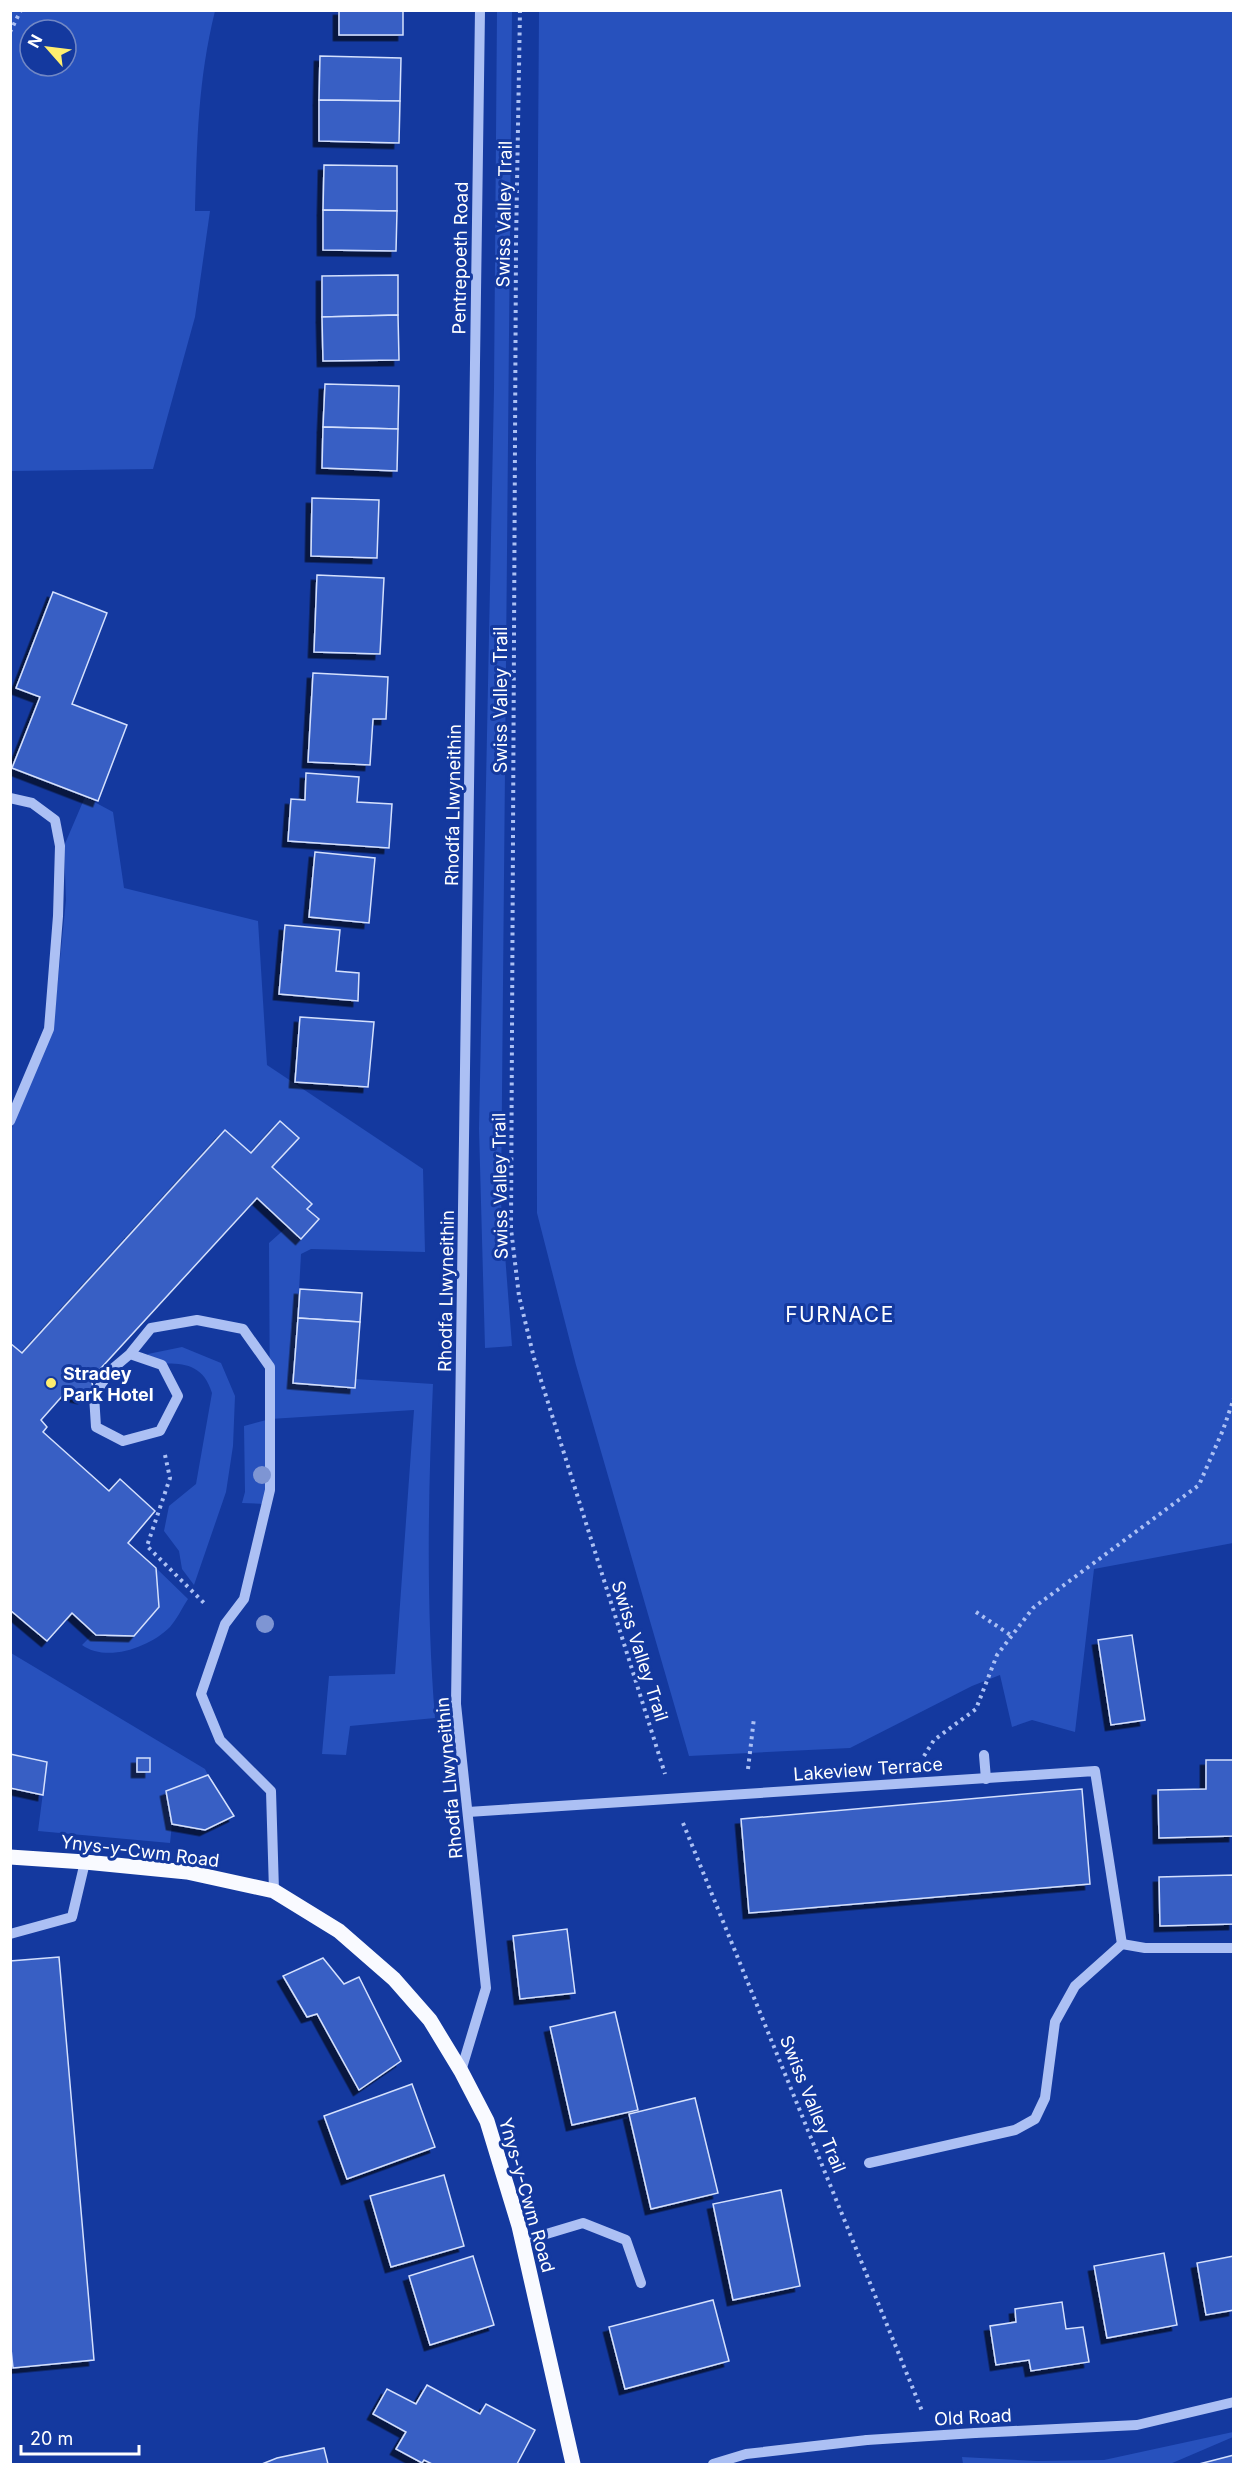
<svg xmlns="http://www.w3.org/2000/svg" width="1244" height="2475" font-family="Inter,sans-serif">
	<defs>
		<filter id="shadow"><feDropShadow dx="-5.5" dy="5.5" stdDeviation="0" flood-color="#0009"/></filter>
	</defs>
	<rect width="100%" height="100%" fill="#14399f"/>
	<g fill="#2751bd" fill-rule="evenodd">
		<path d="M10,11h205c-17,69 -18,130 -20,200h15l-15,106 -42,152 -142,2zM30,30h36v36h-36z"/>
		<polygon points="512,11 501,1202 512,1346 485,1348 479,1129 494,389 497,11"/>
		<polygon points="539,11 1233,11 1233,1543 1094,1569 1075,1732 1032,1720 1012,1727 1000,1675 972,1686 850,1748 689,1756 576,1365 537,1213 536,461"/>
		<path d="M85,797l28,15 11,76 134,33 9,144 156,104 2,83 -114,-3 -10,5 -7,129 61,5 1,-9 77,5c-5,112 -7,222 2,334l-85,8 -4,29 -24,-1 7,-78 66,-2 19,-264 -144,9 -4,85 -24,-1 3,-11 -1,-66 26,-7 -1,-176 19,-17 13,13 18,-19 -12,-11 5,-5 -40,-37 26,-29 -18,-17 -29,32 -26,-23 -203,223 -11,-10v-213l42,-101 13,-129 -2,-54z"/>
		<path d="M182,1347l39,16 14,33 -2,50 -7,46 -32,93 -12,-16 -3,-18 -15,-20 5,-25 27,-22 16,-91c-10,-33 -34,-30 -63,-29l-1,-10z"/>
		<path d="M156,1568l32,31c-6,9 -11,20 -18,28 -20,20 -63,36 -88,18l12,-12 2,2 38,1 25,-29z"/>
		<polygon points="11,1653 205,1769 208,1775 166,1791 172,1824 170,1843 38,1831 47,1762 11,1754"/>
		<polygon points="1233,2432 1233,2437 1170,2464 963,2464 962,2457 1037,2461 1104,2460"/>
	</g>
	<g fill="#385fc4" stroke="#d4e0fd" stroke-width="1.5" filter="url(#shadow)">
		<rect x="339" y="10" width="64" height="25"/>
		<polygon points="320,56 401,58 400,101 319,100"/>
		<polygon points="319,100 400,101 399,143 319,141"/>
		<polygon points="324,165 397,166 397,211 323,210"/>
		<polygon points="323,210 397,211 396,251 323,250"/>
		<polygon points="398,275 398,315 322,317 322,276"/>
		<polygon points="398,315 399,360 323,361 322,317"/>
		<polygon points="325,384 399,386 398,429 323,427"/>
		<polygon points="323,427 398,429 397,471 322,468"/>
		<polygon points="312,498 379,500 377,558 311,556"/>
		<polygon points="317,575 384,578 380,654 314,652"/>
		<polygon points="53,592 107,613 72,704 127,725 98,801 12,768 40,697 16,688"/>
		<polygon points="313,673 388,677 386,719 373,719 370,765 308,762"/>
		<polygon points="306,773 359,777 357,802 392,804 389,848 288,841 291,799 305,800"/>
		<polygon points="315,852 375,858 369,923 309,917"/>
		<polygon points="285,925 340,930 336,971 359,973 358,1001 279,994"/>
		<polygon points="300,1017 374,1022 368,1087 295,1082"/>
		<polygon points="280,1121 299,1138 272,1167 312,1204 307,1209 319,1219 301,1239 257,1198 91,1379 93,1387 83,1398 64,1394 41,1420 47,1427 43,1432 109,1491 120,1479 155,1511 128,1543 156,1568 159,1607 134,1636 96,1635 72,1613 47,1641 10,1610 10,1343 22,1353 225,1130 251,1153"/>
		<polygon points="300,1289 362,1293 360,1322 298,1318"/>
		<polygon points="298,1318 360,1322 355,1388 293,1383"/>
		<polygon points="1132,1635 1145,1720 1111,1725 1098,1640"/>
		<polygon points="10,1754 47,1762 43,1795 10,1788"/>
		<rect x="137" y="1758" width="13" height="14"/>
		<polygon points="1206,1760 1234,1760 1234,1836 1159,1838 1158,1790 1206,1789"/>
		<polygon points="208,1775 234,1816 205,1830 172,1824 166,1791"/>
		<polygon points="1082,1789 1090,1884 749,1913 741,1819"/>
		<polygon points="1234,1875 1234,1924 1160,1926 1159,1877"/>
		<polygon points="567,1929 575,1993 520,1999 513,1936"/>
		<polygon points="59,1957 94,2360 13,2368 10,2339 10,1961"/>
		<polygon points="323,1958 344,1984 359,1977 401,2061 359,2090 317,2014 307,2017 283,1976"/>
		<polygon points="615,2012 638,2110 572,2125 550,2027"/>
		<polygon points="412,2084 435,2147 347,2179 324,2116"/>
		<polygon points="695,2098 718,2193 651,2209 629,2114"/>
		<polygon points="444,2175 464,2246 391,2267 370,2196"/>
		<polygon points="781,2190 800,2286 733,2300 713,2204"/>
		<polygon points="1164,2253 1177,2325 1107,2338 1094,2266"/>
		<polygon points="473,2256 494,2325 430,2345 409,2276"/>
		<polygon points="1234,2256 1234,2310 1206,2315 1197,2263"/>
		<polygon points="713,2300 729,2361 625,2389 609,2327"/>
		<polygon points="1062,2302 1066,2329 1083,2327 1089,2362 1031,2371 1029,2360 996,2365 990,2326 1016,2322 1015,2309"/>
		<polygon points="427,2385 480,2414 486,2404 535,2430 517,2464 432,2464 424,2460 422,2463 396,2449 406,2432 373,2414 387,2389 416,2404"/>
		<polygon points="324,2448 328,2464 262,2464 277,2458"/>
		<polygon points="1234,2455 1234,2464 1199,2464"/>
	</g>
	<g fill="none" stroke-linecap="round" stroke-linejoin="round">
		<g stroke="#acc0f4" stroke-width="4" stroke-dasharray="3 4.5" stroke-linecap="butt">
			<polyline points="520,10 516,244 511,1229 519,1296 534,1358 665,1774"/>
			<polyline points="10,32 21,10"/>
			<polyline points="165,1455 170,1478 147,1546 206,1605"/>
			<polyline points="976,1612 1012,1636"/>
			<polyline points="924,1756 934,1740 976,1709 997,1655 1033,1608 1199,1485 1223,1430 1234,1398"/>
			<polyline points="748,1769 754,1718"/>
			<polyline points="683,1823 922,2411"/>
		</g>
		<g stroke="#acc0f4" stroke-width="10">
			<polyline points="10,798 32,803 55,820 60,846 58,916 49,1029 10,1121"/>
			<polyline points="130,1354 162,1365 178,1396 160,1431 123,1441 96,1427 94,1395 111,1370 130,1354 151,1328 197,1320 243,1329 270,1367 270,1490 244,1599 225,1624 201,1694 220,1740 271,1791 274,1891"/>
			<polyline points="984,1755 986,1779"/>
			<polyline points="468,1812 1095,1771 1122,1944"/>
			<polyline points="10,1934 72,1917 85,1862"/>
			<polyline points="1122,1944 1145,1948 1234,1948"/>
			<polyline points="461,2071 486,1988 456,1704 480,10"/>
			<polyline points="869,2163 1015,2130 1035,2119 1045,2098 1055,2022 1075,1986 1122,1944"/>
			<polyline points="523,2241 583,2223 626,2240 641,2283"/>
			<polyline points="975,2433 1137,2425 1234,2402"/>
			<polyline points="713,2464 746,2454 867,2440"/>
		</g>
		<polyline stroke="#f9faff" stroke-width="15" points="10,1857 85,1862 187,1872 274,1891 339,1931 394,1979 430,2020 461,2071 487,2121 519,2226 573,2464"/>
		<polyline stroke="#acc0f4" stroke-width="10" points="867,2440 975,2433"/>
	</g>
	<g fill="#7e95d3">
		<circle cx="262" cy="1475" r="9"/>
		<circle cx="265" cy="1624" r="9"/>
	</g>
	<circle fill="#ffee6f" stroke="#14399f" stroke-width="2" cx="51" cy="1383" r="6"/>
	<g text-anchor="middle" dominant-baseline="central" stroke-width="6" stroke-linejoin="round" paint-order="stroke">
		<g font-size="18" fill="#fff" stroke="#14399f">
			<text transform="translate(504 214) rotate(-89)">Swiss Valley Trail</text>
			<text transform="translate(460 258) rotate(-89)">Pentrepoeth Road</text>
			<text transform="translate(500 700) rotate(-90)">Swiss Valley Trail</text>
			<text transform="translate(453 805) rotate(-89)">Rhodfa Llwyneithin</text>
			<text transform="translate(500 1186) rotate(-91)">Swiss Valley Trail</text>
			<text transform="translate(446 1291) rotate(-89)">Rhodfa Llwyneithin</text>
			<text transform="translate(640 1651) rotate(72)">Swiss Valley Trail</text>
			<text transform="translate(868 1769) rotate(-4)">Lakeview Terrace</text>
			<text transform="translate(449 1778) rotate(-95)">Rhodfa Llwyneithin</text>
			<text transform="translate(140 1851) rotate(7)">Ynys-y-Cwm Road</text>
			<text transform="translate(813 2104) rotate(68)">Swiss Valley Trail</text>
			<text transform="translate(527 2195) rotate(74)">Ynys-y-Cwm Road</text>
			<text transform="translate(973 2417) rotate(-3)">Old Road</text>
		</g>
		<g font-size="18" font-weight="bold" fill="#fff" stroke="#14399f" text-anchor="start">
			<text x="63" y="1373">Stradey<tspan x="63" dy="21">Park Hotel</tspan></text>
		</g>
		<g font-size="21" letter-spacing="1.5" fill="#fff" stroke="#14399f">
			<text x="840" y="1314">FURNACE</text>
		</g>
	</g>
	<rect width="1244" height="2475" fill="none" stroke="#ffffff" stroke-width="24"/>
	<g transform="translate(48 48) rotate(298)"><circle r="28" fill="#14399f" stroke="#7288c5" stroke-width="1.5"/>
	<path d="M0-4.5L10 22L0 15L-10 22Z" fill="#ffee6f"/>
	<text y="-9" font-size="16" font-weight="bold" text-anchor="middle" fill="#ffffff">N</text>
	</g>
	<path d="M21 2445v9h118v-9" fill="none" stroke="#ffffff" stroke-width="3"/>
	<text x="30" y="2445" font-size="18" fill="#ffffff" stroke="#14399f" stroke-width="4.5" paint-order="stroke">20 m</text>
</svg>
